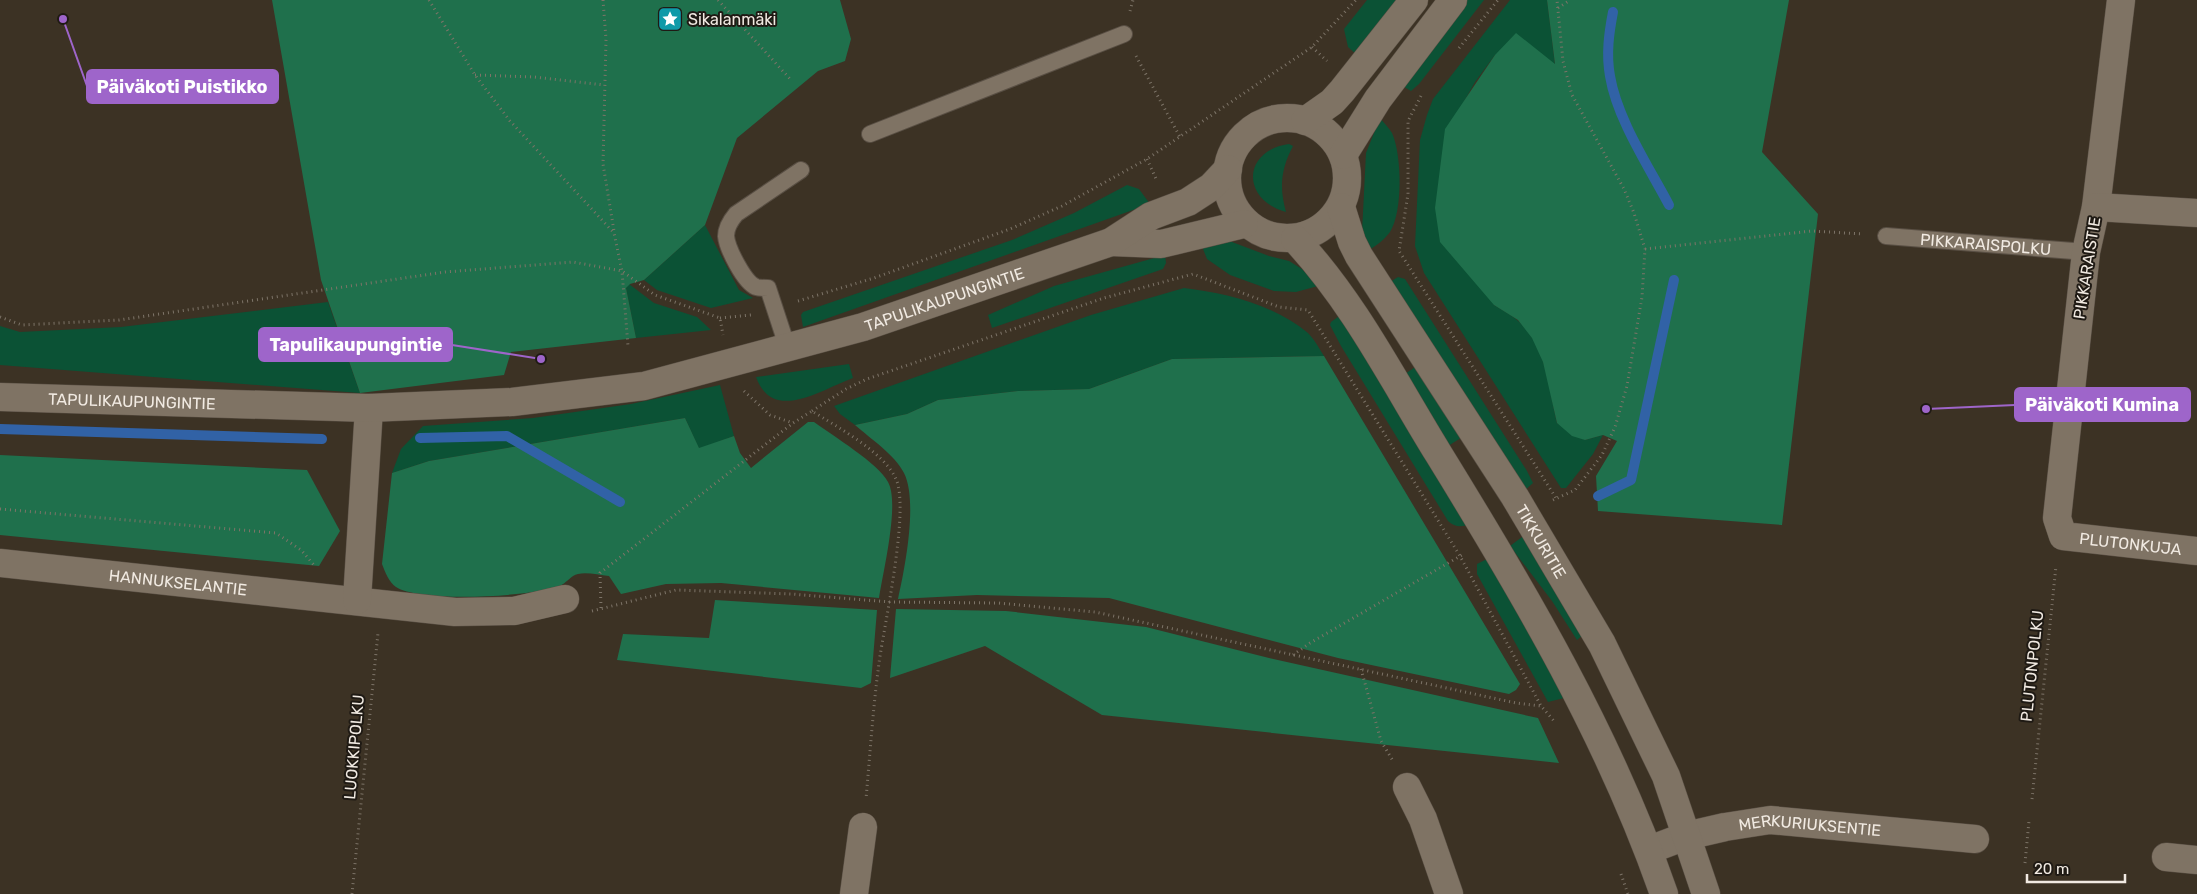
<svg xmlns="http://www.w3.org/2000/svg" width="2197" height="894" font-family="Rubik,sans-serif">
	<rect width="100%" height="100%" fill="#3c3224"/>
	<g fill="#0b5235">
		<polygon points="1367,0 1399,0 1358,56 1348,47 1344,29"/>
		<polygon points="1464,0 1484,0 1419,84 1411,91 1401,85"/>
		<path d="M1510,0h37l8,65 -60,-10 -20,27 -14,25 33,198c8,5 16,9 23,15 29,23 32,69 40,103l28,17 18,-5 -10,19 -27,34h-5l-137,-215 -9,-27 5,-106 7,-25 6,-16z"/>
		<path d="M1380,118c4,5 9,10 12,15 10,22 11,79 -2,99 -6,8 -13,13 -21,18l-7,-18 4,-79z"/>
		<path d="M1289,144l4,2c-12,23 -14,41 -7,66 -46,-13 -43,-62 3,-68z"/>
		<polygon points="1127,185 1139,189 1150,204 803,327 801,315 803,312 1012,240 1074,213"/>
		<polygon points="705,225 739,290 753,298 711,308 657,290 644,280"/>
		<polygon points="1217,241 1232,242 1269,256 1289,261 1302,269 1318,286 1296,292 1274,291 1230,275 1207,259 1201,244"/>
		<polygon points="1165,255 1166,263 1163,269 992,328 988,315 1054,286"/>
		<polygon points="1398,277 1405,279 1527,471 1533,483 1524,491 1390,282"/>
		<polygon points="629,284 654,303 697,317 711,330 636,338 626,288"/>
		<path d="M1184,288c42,5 91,17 124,45 6,6 11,15 16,23l-152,3 -83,30 -71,2 -80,9 -31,14 -52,11 -15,-11 -6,-8 257,-91z"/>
		<polygon points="328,302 360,393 0,365 0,326 20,332 121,327"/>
		<path d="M1342,314l129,210c-10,3 -15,4 -23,-3l-107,-175 -11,-21 1,-3z"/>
		<path d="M849,364l4,14c-31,11 -80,46 -97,-1z"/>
		<polygon points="1418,365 1464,436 1448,446 1405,374"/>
		<polygon points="720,385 734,436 699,449 685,418 429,461 392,473 401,449 423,426 533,418 631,404"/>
		<polygon points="1526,534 1584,634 1577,640 1552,601 1510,546"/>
		<polygon points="1491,557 1568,697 1548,702 1477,574 1477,564"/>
	</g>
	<g fill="#1f704c">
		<polygon points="272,0 840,0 851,39 845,61 818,71 737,138 705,225 644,280 630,284 626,288 636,338 511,352 504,375 360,393 321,280"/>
		<polygon points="1547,0 1789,0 1762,152 1818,214 1782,525 1598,511 1596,476 1617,441 1603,435 1585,440 1572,436 1557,423 1543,362 1532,338 1518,320 1494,305 1440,242 1435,208 1445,129 1495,55 1516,33 1555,64"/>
		<path d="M1324,356l196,328 -4,6 -7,4 -171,-36 -229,-60 -132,-3 -79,4c7,-31 20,-98 6,-126 -10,-19 -32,-33 -49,-48l52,-11 31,-14 80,-9 71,-2 83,-30z"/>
		<path d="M685,418l14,30 35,-12 6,17 11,15 57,-46h6c19,14 64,41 74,60 12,21 -5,90 -9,116l-158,-15 -55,1 -45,10 -12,-18c-10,-1 -22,-4 -31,-2 -7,1 -12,10 -19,12 -28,11 -139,17 -163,1 -7,-5 -11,-15 -14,-23l10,-91 37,-12z"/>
		<polygon points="0,455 307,470 340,531 319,566 0,535"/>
		<polygon points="715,600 877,610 871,683 861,688 617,660 623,634 709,638"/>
		<polygon points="896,609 1006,611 1146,627 1269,658 1538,718 1559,763 1102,715 985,646 890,678"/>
	</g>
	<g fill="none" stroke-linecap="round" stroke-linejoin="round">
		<g stroke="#3162a6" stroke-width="10">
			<path d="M1613,12c-4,21 -7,42 -3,64 7,43 39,91 59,129"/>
			<polyline points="0,429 322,439"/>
			<polyline points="420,438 507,436 620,502"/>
			<polyline points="1598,496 1631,480 1674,280"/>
		</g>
		<defs>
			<g id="lane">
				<polyline points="870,134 1124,34"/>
				<path id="s1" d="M1886,236l200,16"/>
				<path d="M788,349l-20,-61c-4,0 -9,0 -12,-1 -12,-5 -29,-39 -30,-51 0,-9 5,-16 10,-22l65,-44"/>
			</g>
			<g id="street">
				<path id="s2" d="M2121,0l-25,207 -10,45 -29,266 6,18 134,15"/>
				<polyline points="2096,207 2197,213"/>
				<path id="s3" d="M0,563l455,49 59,-1 51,-12"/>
				<polyline points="357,600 369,408"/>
				<polyline points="1407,787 1423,819 1449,894"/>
				<path id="s4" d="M1649,850l37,-14 39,-9 45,-7 205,19"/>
				<polyline points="2166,857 2197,860"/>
				<polyline points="854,894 863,827"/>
			</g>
			<g id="secondary">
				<circle cx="1287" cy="178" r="60"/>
				<polyline points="1305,121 1332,102 1342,91 1414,0"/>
				<polyline points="1343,155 1378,99 1453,0"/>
				<path id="s5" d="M1341,207l11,35 7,14 156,241 87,147 64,132 40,118"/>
				<path d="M1295,239c59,63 98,141 143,214 87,141 171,283 226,441"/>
				<polyline points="1111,242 1161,244 1244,224"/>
				<path id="s6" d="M0,397l369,11 143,-6 132,-16 219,-59 248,-85 40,-26 37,-14 23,-15 17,-18"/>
			</g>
		</defs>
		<use href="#lane" stroke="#594f44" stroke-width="18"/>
		<use href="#street" stroke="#594f44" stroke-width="29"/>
		<use href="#secondary" stroke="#594f44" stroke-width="29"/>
		<g stroke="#7d7468" stroke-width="3" stroke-dasharray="1 4" stroke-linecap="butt">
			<polyline points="429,0 475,75 510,121 614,233 622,271 628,346"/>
			<polyline points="603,0 606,39 603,164 614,231"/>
			<polyline points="718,0 791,80"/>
			<polyline points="1558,8 1570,0"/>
			<polyline points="1130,11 1133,0"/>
			<polyline points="1312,47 1327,61"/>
			<polyline points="1459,48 1498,0"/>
			<polyline points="1136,56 1180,137"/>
			<polyline points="475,75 534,77 604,85"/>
			<polyline points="1421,96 1408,121 1408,194 1399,251 1556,498"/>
			<polyline points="1147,159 1157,181"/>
			<polyline points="1645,249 1812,231 1863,234"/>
			<polyline points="798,301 874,278 1010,229 1062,206 1147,159 1312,47 1356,0"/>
			<polyline points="0,317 22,325 119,320 445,272 573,262 622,271 655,295 720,318 723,335"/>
			<polyline points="720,318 751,315"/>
			<path d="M744,391l26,24 23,8 19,-12c25,16 72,41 84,68 14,30 -12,147 -17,184 -6,45 -9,91 -13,136"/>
			<polyline points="812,411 846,389 867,379 1104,298 1193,274 1279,307 1308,310 1460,556 1541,706 1554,721"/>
			<polyline points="1553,500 1575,490 1602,455 1615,427 1627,386 1642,297 1645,249 1634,213 1624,189 1572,95 1563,61 1557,0"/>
			<polyline points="0,509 276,533 301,550 314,565"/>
			<polyline points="601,608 600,573 793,423"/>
			<polyline points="592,611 676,590 791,594 890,602 998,603 1095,612 1516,703 1541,706"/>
			<polyline points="1293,655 1310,643 1462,555"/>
			<polyline points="1361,669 1381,741 1393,761"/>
			<polyline points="2032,799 2056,566"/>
			<polyline points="2025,863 2029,821"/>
			<polyline points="1621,874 1628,894"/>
			<polyline points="352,894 378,633"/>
		</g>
		<use href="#lane" stroke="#7f7364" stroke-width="16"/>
		<use href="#street" stroke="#7f7364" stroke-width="28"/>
		<use href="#secondary" stroke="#7f7364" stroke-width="28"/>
	</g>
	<defs>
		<symbol id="sight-square" viewBox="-11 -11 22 22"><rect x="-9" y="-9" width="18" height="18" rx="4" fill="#0f9aa8" stroke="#1f1a14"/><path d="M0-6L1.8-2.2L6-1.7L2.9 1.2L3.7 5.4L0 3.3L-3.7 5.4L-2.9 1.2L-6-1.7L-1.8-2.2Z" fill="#fff"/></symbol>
	</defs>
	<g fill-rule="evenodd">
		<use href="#sight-square" x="656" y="5" width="28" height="28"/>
	</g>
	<g text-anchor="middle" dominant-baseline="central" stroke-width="4" stroke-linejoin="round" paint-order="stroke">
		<g font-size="16" fill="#f1eae2" stroke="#1f1a14" text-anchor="start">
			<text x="688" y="19">Sikalanmäki</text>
		</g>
		<g font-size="16" fill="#f1eae2" stroke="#1f1a14">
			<text stroke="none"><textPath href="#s1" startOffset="100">PIKKARAISPOLKU</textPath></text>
			<text transform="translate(2087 268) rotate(-81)">PIKKARAISTIE</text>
			<text stroke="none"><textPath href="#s6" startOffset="958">TAPULIKAUPUNGINTIE</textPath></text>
			<text stroke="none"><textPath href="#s6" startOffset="132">TAPULIKAUPUNGINTIE</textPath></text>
			<text stroke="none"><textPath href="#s5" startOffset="391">TIKKURITIE</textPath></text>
			<text stroke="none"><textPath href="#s2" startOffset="609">PLUTONKUJA</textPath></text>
			<text stroke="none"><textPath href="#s3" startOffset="179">HANNUKSELANTIE</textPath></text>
			<text transform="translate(2032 666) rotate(-84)">PLUTONPOLKU</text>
			<text transform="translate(354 747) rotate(-85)">LUOKKIPOLKU</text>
			<text stroke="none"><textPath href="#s4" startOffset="165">MERKURIUKSENTIE</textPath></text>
		</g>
	</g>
	<path fill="none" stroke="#9e65ca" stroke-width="2" d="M63 19L87 86M541 359L452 345M1926 409L2015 405"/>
	<g fill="#9e65ca" stroke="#1f1a14" stroke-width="2">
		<circle cx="63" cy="19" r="5"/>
		<circle cx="541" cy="359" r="5"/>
		<circle cx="1926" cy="409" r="5"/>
	</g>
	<g fill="#9e65ca" stroke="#9e65ca" stroke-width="2">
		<rect x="87" y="70" width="191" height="33" rx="5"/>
		<rect x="259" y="328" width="193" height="33" rx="5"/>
		<rect x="2015" y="388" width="175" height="33" rx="5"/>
	</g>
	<g font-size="18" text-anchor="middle" font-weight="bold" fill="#fff">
		<text x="182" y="93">Päiväkoti Puistikko</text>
		<text x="356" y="351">Tapulikaupungintie</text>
		<text x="2102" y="411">Päiväkoti Kumina</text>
	</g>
	<path d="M2027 874v8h98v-8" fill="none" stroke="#f1eae2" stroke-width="2.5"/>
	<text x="2034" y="874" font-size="15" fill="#f1eae2" stroke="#1f1a14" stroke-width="4" paint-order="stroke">20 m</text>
</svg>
